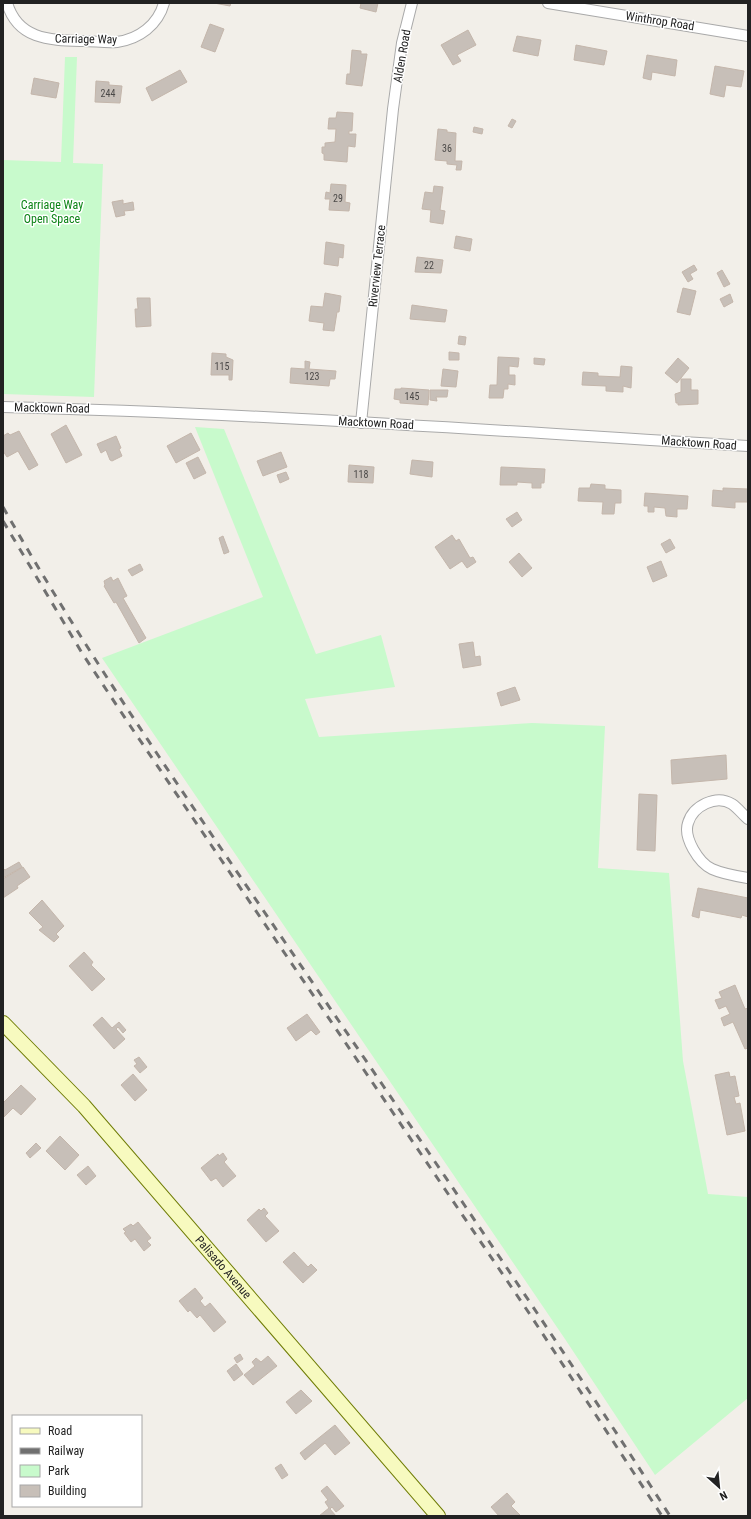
<svg xmlns="http://www.w3.org/2000/svg" width="751" height="1519" font-family="'Roboto Condensed',sans-serif">
	<rect width="100%" height="100%" fill="#f2efe9"/>
	<g fill="#c8facc">
		<polygon points="65,57 77,57 73,163 103,164 94,397 3,394 3,160 61,162"/>
		<polygon points="195,427 224,429 316,654 381,635 395,687 305,699 319,737 532,723 605,726 598,868 669,873 683,1061 708,1194 748,1197 748,1398 655,1475 565,1339 102,658 263,597"/>
	</g>
	<g fill="#c7bfb8" stroke="#c4b6ab">
		<polygon points="214,3 231,3 230,6"/>
		<polygon points="361,3 378,3 376,12 360,8"/>
		<polygon points="210,24 224,29 215,52 201,47"/>
		<polygon points="468,30 476,45 457,55 461,61 453,65 441,45"/>
		<polygon points="517,36 541,40 538,56 513,51"/>
		<polygon points="576,45 607,51 604,65 574,60"/>
		<polygon points="352,50 361,51 361,54 367,54 362,86 346,84 347,74 350,74"/>
		<polygon points="647,55 677,60 675,76 652,72 651,80 643,78"/>
		<polygon points="715,66 744,71 741,87 726,85 724,97 710,94"/>
		<polygon points="180,70 187,82 152,101 146,88"/>
		<polygon points="34,78 59,83 56,98 31,94"/>
		<polygon points="96,81 109,82 109,85 122,86 120,103 95,102"/>
		<polygon points="337,112 353,113 352,131 349,131 349,134 356,134 355,147 348,146 347,162 324,160 324,154 322,153 322,147 325,147 325,143 335,142 336,129 328,129 329,118 336,118"/>
		<polygon points="512,119 516,121 512,128 508,126"/>
		<polygon points="474,127 483,129 482,134 473,132"/>
		<polygon points="438,129 447,130 447,132 456,133 455,161 462,161 461,170 456,170 457,165 447,164 447,161 435,160"/>
		<polygon points="331,184 346,185 345,202 350,203 349,211 329,210 330,199 325,199 326,192 330,193"/>
		<polygon points="434,186 443,187 440,210 445,211 443,224 430,222 431,210 422,209 425,192 433,193"/>
		<polygon points="123,200 123,204 133,202 134,210 124,211 125,215 116,217 112,202"/>
		<polygon points="456,236 472,239 470,251 454,248"/>
		<polygon points="326,242 344,245 343,258 339,257 338,266 324,264"/>
		<polygon points="417,257 443,260 441,273 415,272"/>
		<polygon points="694,265 697,270 690,274 693,279 688,282 682,272"/>
		<polygon points="722,270 730,284 724,287 717,273"/>
		<polygon points="683,288 696,291 690,315 677,312"/>
		<polygon points="325,293 341,296 339,312 337,312 334,331 323,330 324,323 309,321 311,306 323,307"/>
		<polygon points="730,294 733,302 724,307 720,299"/>
		<polygon points="137,298 150,298 151,326 136,327 135,309 138,309"/>
		<polygon points="412,305 447,310 445,322 410,319"/>
		<polygon points="459,336 466,337 465,345 458,344"/>
		<polygon points="449,352 459,353 459,360 449,360"/>
		<polygon points="212,353 226,354 226,357 233,360 232,380 229,380 229,375 211,375"/>
		<polygon points="498,357 519,358 518,367 509,366 509,375 515,375 515,385 508,384 508,389 504,389 503,398 489,398 490,385 497,385"/>
		<polygon points="534,358 545,359 544,365 534,364"/>
		<polygon points="678,358 689,368 677,383 665,373"/>
		<polygon points="305,361 310,362 309,369 336,371 335,379 330,379 329,386 290,383 291,368 305,369"/>
		<polygon points="621,366 632,367 631,388 623,386 623,392 606,391 606,386 582,385 583,372 598,373 598,376 620,377"/>
		<polygon points="443,369 458,371 456,387 441,386"/>
		<polygon points="681,379 691,379 691,390 698,390 698,404 678,405 678,403 676,403 675,394 681,392"/>
		<polygon points="401,388 429,390 428,405 400,403 400,400 394,399 395,389 401,389"/>
		<polygon points="430,390 448,390 447,397 436,397 437,401 430,400"/>
		<polygon points="66,425 82,455 66,463 51,434"/>
		<polygon points="19,431 38,465 29,470 18,451 7,457 3,451 3,436 8,433 10,435"/>
		<polygon points="191,433 200,450 176,463 167,446"/>
		<polygon points="116,436 121,448 119,449 122,456 112,461 110,460 106,450 101,453 97,444"/>
		<polygon points="281,452 287,467 263,476 257,461"/>
		<polygon points="198,457 206,473 194,479 186,463"/>
		<polygon points="412,460 433,462 432,477 410,474"/>
		<polygon points="349,465 374,467 373,483 348,482"/>
		<polygon points="501,467 545,469 544,483 541,483 541,488 532,488 532,483 517,482 517,485 500,485"/>
		<polygon points="286,472 289,479 280,483 277,475"/>
		<polygon points="591,484 605,485 605,489 621,490 621,503 615,503 614,514 602,514 603,502 578,501 579,488 590,488"/>
		<polygon points="723,488 748,489 748,502 735,502 735,508 712,506 713,490 723,491"/>
		<polygon points="645,493 688,496 687,509 677,509 677,517 666,516 665,508 654,507 654,512 648,512 648,506 644,506"/>
		<polygon points="517,512 522,520 512,527 506,519"/>
		<polygon points="452,535 456,541 459,539 470,558 473,557 476,562 467,568 462,561 450,569 435,547"/>
		<polygon points="223,536 229,552 224,554 219,538"/>
		<polygon points="670,539 675,548 666,553 661,544"/>
		<polygon points="519,553 532,568 522,577 509,562"/>
		<polygon points="661,561 667,576 653,582 647,567"/>
		<polygon points="140,564 143,570 132,576 128,570"/>
		<polygon points="111,577 113,581 118,578 127,596 123,598 146,638 139,643 116,602 114,603 104,586 105,585 104,581"/>
		<polygon points="473,642 475,657 480,656 481,665 463,668 459,644"/>
		<polygon points="515,687 520,700 501,706 497,693"/>
		<polygon points="726,755 727,779 672,784 671,760"/>
		<polygon points="639,794 657,795 655,851 637,850"/>
		<polygon points="19,862 22,867 3,878 3,868 5,870"/>
		<polygon points="23,867 30,877 17,886 18,888 3,898 3,879"/>
		<polygon points="698,888 748,898 748,917 742,915 741,918 700,910 699,918 692,916"/>
		<polygon points="42,900 64,926 56,934 59,937 54,942 39,930 43,927 29,913"/>
		<polygon points="84,952 93,962 91,965 105,979 92,991 69,966"/>
		<polygon points="735,985 745,1009 748,1008 748,1048 745,1049 733,1022 724,1026 721,1018 730,1014 726,1006 719,1009 715,1000 722,998 719,992"/>
		<polygon points="307,1014 320,1032 316,1035 311,1030 296,1041 287,1028"/>
		<polygon points="102,1017 112,1028 119,1022 126,1030 123,1033 118,1027 116,1029 125,1039 114,1049 93,1025"/>
		<polygon points="139,1057 147,1067 140,1073 134,1066 137,1064 134,1060"/>
		<polygon points="729,1072 730,1077 735,1076 739,1096 734,1097 736,1104 740,1103 745,1131 727,1135 715,1075"/>
		<polygon points="133,1074 147,1090 135,1101 121,1085"/>
		<polygon points="21,1085 36,1099 21,1115 13,1108 4,1117 3,1103"/>
		<polygon points="60,1136 79,1155 65,1170 46,1151"/>
		<polygon points="36,1143 41,1148 30,1158 26,1153"/>
		<polygon points="223,1153 227,1159 224,1162 236,1176 223,1187 216,1178 211,1181 201,1168 218,1154 219,1156"/>
		<polygon points="88,1166 96,1176 86,1185 77,1175"/>
		<polygon points="264,1208 268,1213 265,1216 279,1231 266,1242 247,1220 259,1209 261,1211"/>
		<polygon points="138,1222 151,1238 147,1241 151,1245 144,1251 135,1239 131,1242 124,1233 126,1232 123,1229 131,1224 133,1226"/>
		<polygon points="294,1252 308,1267 311,1264 317,1270 303,1283 283,1262"/>
		<polygon points="195,1288 203,1298 200,1301 205,1307 210,1303 226,1322 214,1332 200,1315 197,1318 190,1310 188,1312 179,1301"/>
		<polygon points="240,1354 243,1359 237,1363 234,1358"/>
		<polygon points="268,1356 277,1366 253,1385 244,1375 255,1366 252,1362 256,1358 261,1362"/>
		<polygon points="236,1364 243,1374 234,1381 227,1371"/>
		<polygon points="301,1390 312,1401 296,1414 286,1402"/>
		<polygon points="335,1425 350,1443 335,1455 325,1443 305,1460 300,1453"/>
		<polygon points="281,1464 288,1475 282,1479 275,1468"/>
		<polygon points="327,1486 344,1506 336,1512 332,1507 330,1509 336,1516 319,1516 329,1508 325,1502 328,1500 321,1491"/>
		<polygon points="507,1493 515,1502 511,1506 521,1516 499,1516 491,1507"/>
	</g>
	<g fill="none" stroke-linecap="round" stroke-linejoin="round">
		<defs>
			<g id="minor">
				<path d="M7,3c11,37 43,37 76,38 11,0 23,2 34,1 22,-3 41,-17 47,-39"/>
				<polyline points="548,3 748,36"/>
				<path d="M3,407c249,6 497,24 745,39"/>
				<polyline points="361,423 393,109 402,43 412,3"/>
				<path d="M748,819c-5,-4 -10,-11 -16,-15 -16,-10 -39,2 -44,19 -5,15 11,40 24,46 11,5 24,7 36,9"/>
			</g>
			<g id="secondary">
				<path id="s1" d="M3,1023l81,83 354,410"/>
			</g>
		</defs>
		<use href="#minor" stroke="#a9a9a9" stroke-width="12"/>
		<use href="#secondary" stroke="#707d05" stroke-width="16"/>
		<use href="#minor" stroke="#fff" stroke-width="10"/>
		<use href="#secondary" stroke="#f7fabf" stroke-width="14"/>
		<g stroke="#707070" stroke-width="3" stroke-dasharray="8 8" stroke-linecap="butt">
			<path d="M3,507c79,139 170,271 260,403 137,201 276,401 407,606"/>
			<polyline points="3,521 82,653 131,727 529,1313 662,1516"/>
		</g>
	</g>
	<g text-anchor="middle" dominant-baseline="central" stroke-width="3" stroke-linejoin="round" paint-order="stroke">
		<g font-size="10" fill="#4b4948">
			<text x="108" y="93">244</text>
			<text x="447" y="148">36</text>
			<text x="338" y="198">29</text>
			<text x="429" y="265">22</text>
			<text x="222" y="366">115</text>
			<text x="312" y="376">123</text>
			<text x="412" y="396">145</text>
			<text x="361" y="474">118</text>
		</g>
		<g font-size="12" fill="#222" stroke="#fff">
			<text transform="translate(660 21) rotate(9)">Winthrop Road</text>
			<text transform="translate(86 39) rotate(1)">Carriage Way</text>
			<text transform="translate(402 56) rotate(-80)">Alden Road</text>
			<text transform="translate(377 266) rotate(-84)">Riverview Terrace</text>
			<text transform="translate(52 408) rotate(1)">Macktown Road</text>
			<text transform="translate(376 423) rotate(3)">Macktown Road</text>
			<text transform="translate(699 443) rotate(4)">Macktown Road</text>
			<text stroke="none"><textPath href="#s1" startOffset="329">Palisado Avenue</textPath></text>
		</g>
		<g font-size="12" fill="#0c8416" stroke="#fff">
			<text x="52" y="205">Carriage Way<tspan x="52" dy="14">Open Space</tspan></text>
		</g>
	</g>
	<rect width="751" height="1519" fill="none" stroke="#222222" stroke-width="8"/>
	<rect x="12" y="1415" width="130" height="92" fill="#ffffff" stroke="#a7a7a7"/>
	<rect x="20" y="1428" width="20" height="6" fill="#f7fabf" stroke="#a7a7a7"/>
	<text x="48" y="1435" font-size="12" fill="#222222">Road</text>
	<rect x="20" y="1448" width="20" height="6" fill="#707070" stroke="#a7a7a7"/>
	<text x="48" y="1455" font-size="12" fill="#222222">Railway</text>
	<rect x="20" y="1465" width="20" height="12" fill="#c8facc" stroke="#a7a7a7"/>
	<text x="48" y="1475" font-size="12" fill="#222222">Park</text>
	<rect x="20" y="1485" width="20" height="12" fill="#c7bfb8" stroke="#a7a7a7"/>
	<text x="48" y="1495" font-size="12" fill="#222222">Building</text>
	<g transform="translate(719 1487) rotate(153)" stroke="#ffffff" stroke-width="3" paint-order="stroke">
	<path d="M0-3L7 15L0 10L-7 15Z" fill="#222222"/>
	<text y="-6" font-size="11" font-weight="bold" text-anchor="middle" fill="#222222">N</text>
	</g>
</svg>
